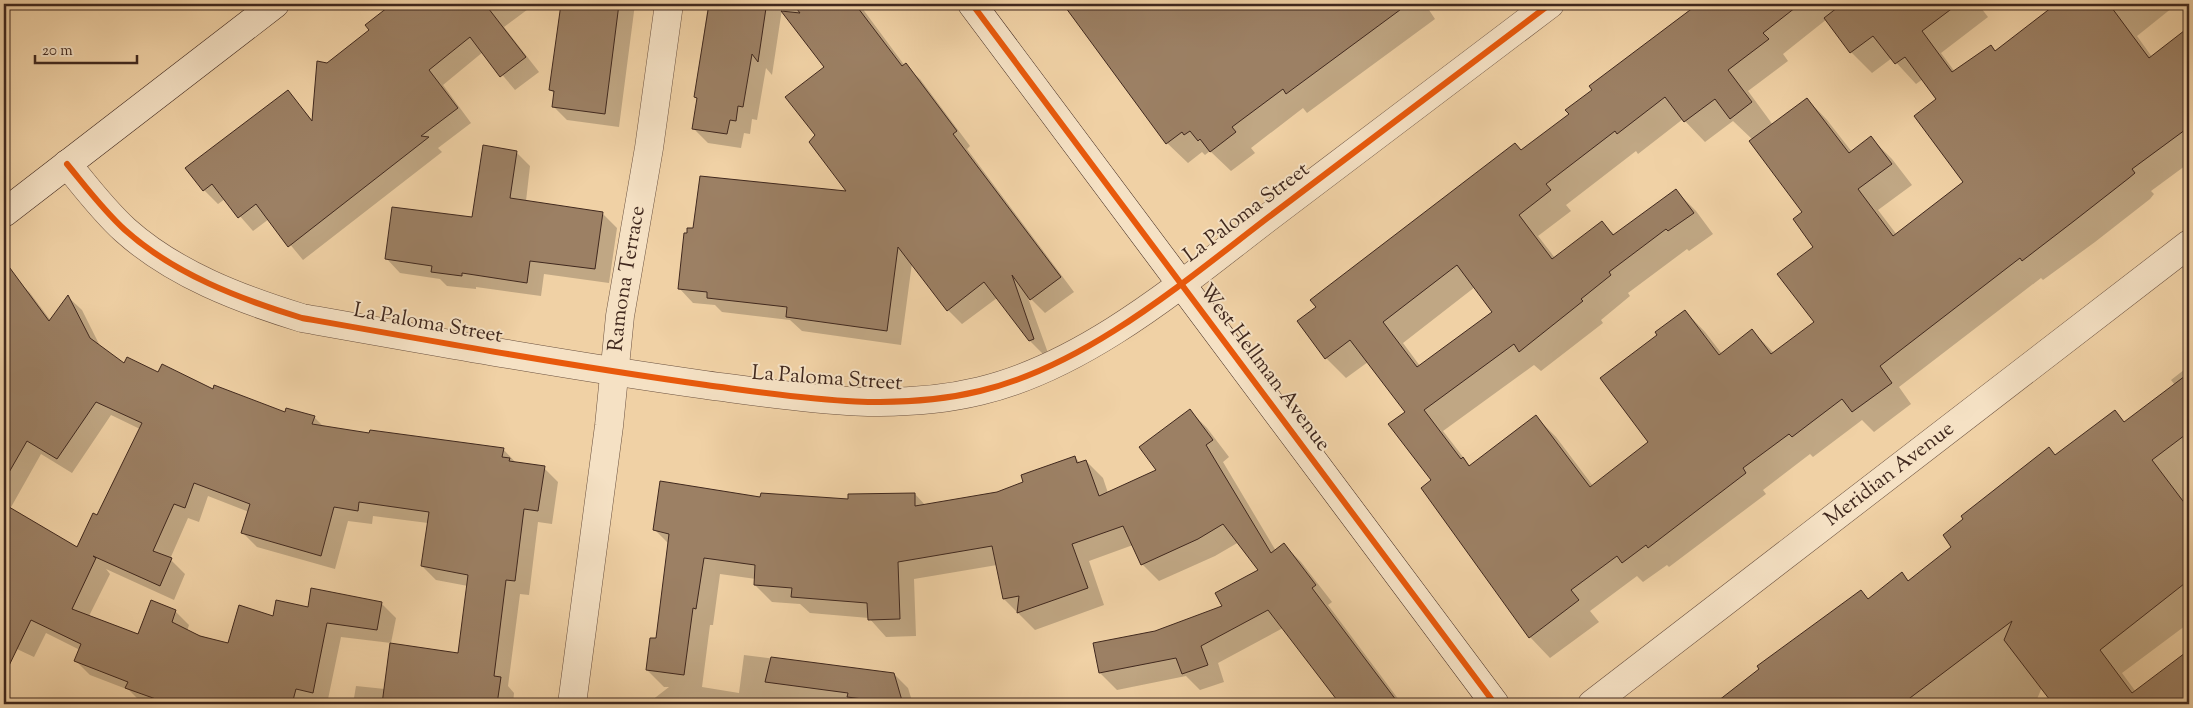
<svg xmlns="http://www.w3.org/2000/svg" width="2193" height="708" font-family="'Sorts Mill Goudy',serif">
	<rect width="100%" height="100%" fill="#f0d1a5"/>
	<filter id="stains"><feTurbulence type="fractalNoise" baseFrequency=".004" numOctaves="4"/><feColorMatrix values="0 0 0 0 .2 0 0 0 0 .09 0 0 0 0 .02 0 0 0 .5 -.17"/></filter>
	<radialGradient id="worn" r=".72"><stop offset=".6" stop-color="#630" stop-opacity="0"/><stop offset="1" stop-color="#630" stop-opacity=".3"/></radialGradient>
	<g fill="#0003" fill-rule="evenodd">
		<polygon points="394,4 435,4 449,22 451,4 535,4 504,27 539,72 515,90 483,52 443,85 471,123 438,148 442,152 303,260 269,219 253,231 225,199 218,204 204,190 287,92 313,121 327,64 371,30 367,25"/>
		<polygon points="562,4 635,4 619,127 567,120 553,106 555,94 550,90"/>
		<polygon points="708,4 859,4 905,66 920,79 970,146 967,149 1074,292 1045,313 1027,295 1048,353 1044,355 1030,341 997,298 962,324 948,310 912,263 901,345 802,331 790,320 722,312 715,305 693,303 679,288 694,229 849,193 816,135 826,68 782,9 772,75 766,68 757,120 752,119 750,134 744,133 741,148 708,143 694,129 698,100 695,97"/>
		<polygon points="1081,4 1254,4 1263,17 1281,4 1429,4 1432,8 1429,10 1435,19 1307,113 1303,108 1251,148 1255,153 1231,171 1210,151 1205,155 1202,152 1188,163 1167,143 1070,12"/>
		<path d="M1700,4h278l10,13 -47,36 14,19 36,-26 5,6 62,-48 7,2 4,-2h108l-40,32 15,21 37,-29v135l-38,28 3,3 -4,5 -55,43 -52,38 -2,-2 -142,109 12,17 -37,28 -12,-12 -49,37 -3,-3 -47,36 3,4 -97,73 -2,-2 -24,17 -6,-6 -47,35 9,11 -49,36 -20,-21 -107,-149 10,-7 -27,-69 -38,-50 -22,16 -20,-20 196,-207 49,-37 23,-24 -4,-4zM1827,19l24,33 21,21 20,-15 24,26 7,-5 15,20 27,83 -68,53 -19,-25 34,-25 -20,-26 -21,-21 -19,14 -25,-32 -20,-21 -34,26 -25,-34 40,-30 -5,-7zM1683,119l22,23 28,-21 20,19 51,72 11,36 1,74 -42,31 -22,-22 -30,23 -17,-22 -20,-21 -26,25 -9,107 -57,43 -37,-49 -20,-20 -66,49 -27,-35 91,-66 7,6 62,-48 -2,-3 29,-24 -2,-3 59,-44 2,2 24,-17 -17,-23 -20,-20 -61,44 -13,-12 -47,35 -17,-22 33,-25 -5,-6 70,-54 2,3zM1475,287l19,25 -74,54 -17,-23z"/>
		<polygon points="516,152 530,166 526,201 603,214 617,228 609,283 544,274 541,296 476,287 476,289 447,286 440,279 400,273 386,258 473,218"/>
		<path d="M16,279l14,14 21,28 17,-24 14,13 19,38 24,17 160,49 29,3 10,10 46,8 133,14 14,15 27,4 14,14 -6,42 -14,-2 -9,73 -9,-1 -12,92 6,7 -1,11h-160l3,-18 29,3 74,-35 9,-68 -32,-6 -14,-14 6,-43 -55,-7 -1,8 -24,-3 -13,48 -78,-22 -14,-14 6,-21 -41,-16 -9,26 -11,-4 -18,41 15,15 -11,26 -68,-31 4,5 -21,42 50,19 36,-24 14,14 -2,6 42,14 45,-28 35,-9 72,-5 15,15 -5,25 -50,-6 -14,67 -17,-2 -1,2h-162l-6,-2 -12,-12 -39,-15 -14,-14 4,-11 -34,-17 -12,24 -30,-14v-355zM111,415l29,14 -42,88 -20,32 -68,-40 31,-55 31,19z"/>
		<polygon points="2189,366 2189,623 2122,673 2136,692 2189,652 2189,704 2054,704 2042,687 2035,704 1715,704 1861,592 1869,600 1902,574 1909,581 1953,547 2056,456 2115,412 2125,423 2175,385 2171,380"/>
		<polygon points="1190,411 1207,428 1229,457 1223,462 1276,551 1284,545 1301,562 1332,602 1328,605 1402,704 1338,704 1335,701 1338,699 1283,628 1218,663 1224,682 1200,690 1186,676 1117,690 1100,673 1155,632 1224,607 1260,571 1239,542 1215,556 1159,581 1142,564 1133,545 1089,561 1104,605 1035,630 1004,599 997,565 914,579 916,636 886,637 869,618 810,613 800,604 772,602 755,585 756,579 720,574 713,625 710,625 702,687 739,693 744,655 894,674 908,688 913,704 647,704 669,687 664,687 647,670 657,640 669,544 654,529 762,498 849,500 915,494 926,506 997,494 1025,483 1075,457 1080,463 1086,461 1103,478 1108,493 1158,470"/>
	</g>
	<g fill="#9c8064" stroke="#40281e" fill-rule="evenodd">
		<polygon points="392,4 485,4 526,57 500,77 470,37 429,70 458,108 421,136 429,137 288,247 256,204 238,218 212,184 203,191 185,168 288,90 312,121 317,61 327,63 369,30 365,25"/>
		<polygon points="561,4 619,4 605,114 552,107 554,91 549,90"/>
		<polygon points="709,4 733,4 766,8 758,62 752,54 743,107 738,106 736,121 730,120 727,134 692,129 697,98 694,97"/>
		<polygon points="793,4 855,4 902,66 906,63 957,131 953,134 1061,277 1030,300 1012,275 1034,339 1029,341 984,282 947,311 898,247 887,331 786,317 787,307 707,298 707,292 678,289 684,233 687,233 687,228 693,228 700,176 846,191 809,142 815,135 785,97 824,67 781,11 800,13"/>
		<polygon points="1063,4 1408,4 1286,94 1283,89 1232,127 1236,132 1210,152 1200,139 1198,141 1190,131 1184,135 1182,132 1166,144"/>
		<path d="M1698,4h102l-37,29 6,6 -41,31 24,32 -22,17 -15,-20 -31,23 -19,-25 -48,37 -2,-3 -69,53 5,6 -32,25 33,44 50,-38 11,14 63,-46 18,24 -26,18 -2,-2 -57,43 2,3 -30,24 2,2 -64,51 -5,-8 -90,66 37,49 2,-2 6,9 67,-51 54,72 58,-45 -48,-64 57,-43 -2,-3 30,-22 34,45 33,-26 19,25 43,-32 -37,-48 36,-27 -20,-28 9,-7 -53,-71 58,-43 42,55 22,-17 21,28 -34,25 35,47 70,-54 -49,-66 22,-17 -31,-42 -10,7 -22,-28 -23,17 -26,-35 18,-14h116l-36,27 30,41 39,-27 4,6 61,-47h53l40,54 40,-31v100l-57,42 3,4 -6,5 -55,43 -52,40 -2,-3 -140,108 12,17 -40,29 -10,-13 -50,38 -3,-3 -46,34 3,5 -98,75 -2,-3 -24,18 -5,-7 -46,34 8,10 -50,38 -108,-150 10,-8 -43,-56 17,-12 -55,-72 -25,19 -28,-38 19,-14 -6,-7 13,-10 192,-147 6,7 48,-36 -4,-4 27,-20 -3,-4zM1457,265l35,47 -75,55 -34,-45z"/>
		<polygon points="483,145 517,151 510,198 603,212 595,269 530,261 527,283 462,273 462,276 431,272 432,266 385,259 392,207 472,217"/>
		<polygon points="4,260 49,321 68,295 90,338 124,363 127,357 158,372 162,364 213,389 214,385 285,412 286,408 315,416 312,424 369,433 370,430 504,448 502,457 510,458 509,461 545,466 538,511 524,509 515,581 506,580 494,676 501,677 497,704 382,704 390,643 458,653 468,575 421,566 429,512 359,502 358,511 334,507 321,556 241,533 250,504 194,483 185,508 174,504 153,551 172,558 160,586 93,556 96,558 72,609 138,634 151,600 176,610 172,622 200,636 228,643 239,605 273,616 276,600 308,607 311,588 382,602 377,630 327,623 313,693 296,689 292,704 167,703 125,688 128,682 74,661 81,644 31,620 4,676 4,504 77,547 93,513 97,515 142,423 96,402 57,459 27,441 4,481"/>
		<polygon points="2189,373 2189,432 2152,460 2189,509 2189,580 2100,650 2132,693 2189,650 2189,704 2053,704 2004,640 2012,621 1902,704 1714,704 1759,669 1757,666 1861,590 1868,599 1902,572 1908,581 1951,547 1943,535 1963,519 1961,516 2049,447 2055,455 2115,410 2124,422"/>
		<polygon points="1190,409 1213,440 1206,445 1271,553 1284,543 1316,585 1312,588 1399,704 1340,704 1268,610 1201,646 1208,665 1182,674 1176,658 1099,673 1093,643 1155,631 1222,606 1215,593 1258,570 1223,524 1198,539 1141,565 1123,526 1072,544 1088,588 1017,613 1019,596 1003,599 992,546 898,562 900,619 868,620 867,603 791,597 792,588 754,585 755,565 704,558 696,609 693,608 684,675 646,670 650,638 656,638 669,534 653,530 660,481 760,497 761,493 848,499 848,494 915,493 915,506 997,492 1023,482 1021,475 1075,456 1077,463 1086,460 1099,496 1156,470 1139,447"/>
		<polygon points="771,657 894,673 903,704 847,697 848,693 765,682"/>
	</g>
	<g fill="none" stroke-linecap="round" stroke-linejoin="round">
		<defs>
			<g id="street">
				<path d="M67,164c19,23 36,46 58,66 49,44 115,69 177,88 135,24 269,48 404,67 91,12 183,28 274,6 109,-26 207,-112 294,-178 92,-70 184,-139 276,-209"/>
				<path id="s1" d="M572,704l37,-278 11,-110 29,-168 20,-144"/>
				<path id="s2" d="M1592,704l597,-460"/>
			</g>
			<g id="secondary">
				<polyline points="972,4 1495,704"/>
				<polyline points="4,213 275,4"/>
			</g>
		</defs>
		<use href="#street" stroke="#6c5240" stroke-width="29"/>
		<use href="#secondary" stroke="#40281e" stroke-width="29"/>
		<use href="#street" stroke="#f5e1c4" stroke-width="28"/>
		<use href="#secondary" stroke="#f5e1c4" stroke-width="28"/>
		<defs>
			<g id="cycleway">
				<polyline points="972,4 1495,704"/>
				<path d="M67,164c19,23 36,46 58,66 49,44 115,69 177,88 135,24 269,48 404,67 91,12 183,28 274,6 109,-26 207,-112 294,-178 92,-70 184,-139 276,-209"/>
			</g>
		</defs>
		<use href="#cycleway" stroke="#f5e1c4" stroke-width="9"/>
		<use href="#cycleway" stroke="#e8590c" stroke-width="6"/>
	</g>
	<g text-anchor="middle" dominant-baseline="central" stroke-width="4" stroke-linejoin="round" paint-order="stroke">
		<g font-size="21" fill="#40281e" stroke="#f5e1c4">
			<text transform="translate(1247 213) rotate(-37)">La Paloma Street</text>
			<text stroke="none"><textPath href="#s1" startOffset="429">Ramona Terrace</textPath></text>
			<text transform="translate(428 324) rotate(10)">La Paloma Street</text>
			<text transform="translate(1264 368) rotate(53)">West Hellman Avenue</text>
			<text transform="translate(827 379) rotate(4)">La Paloma Street</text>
			<text stroke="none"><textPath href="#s2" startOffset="376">Meridian Avenue</textPath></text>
		</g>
	</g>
	<rect width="2193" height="708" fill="none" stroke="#f0d1a5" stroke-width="20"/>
	<rect x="5" y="5" width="2183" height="698" fill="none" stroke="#40281e" stroke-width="2.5"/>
	<rect x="10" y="10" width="2173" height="688" fill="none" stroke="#40281e"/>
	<path d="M35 55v8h102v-8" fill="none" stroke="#40281e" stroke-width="2.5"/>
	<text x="42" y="55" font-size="15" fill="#40281e" stroke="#f5e1c4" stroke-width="4" paint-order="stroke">20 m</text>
	<rect width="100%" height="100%" filter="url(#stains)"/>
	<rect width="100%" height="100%" fill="url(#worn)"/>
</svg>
